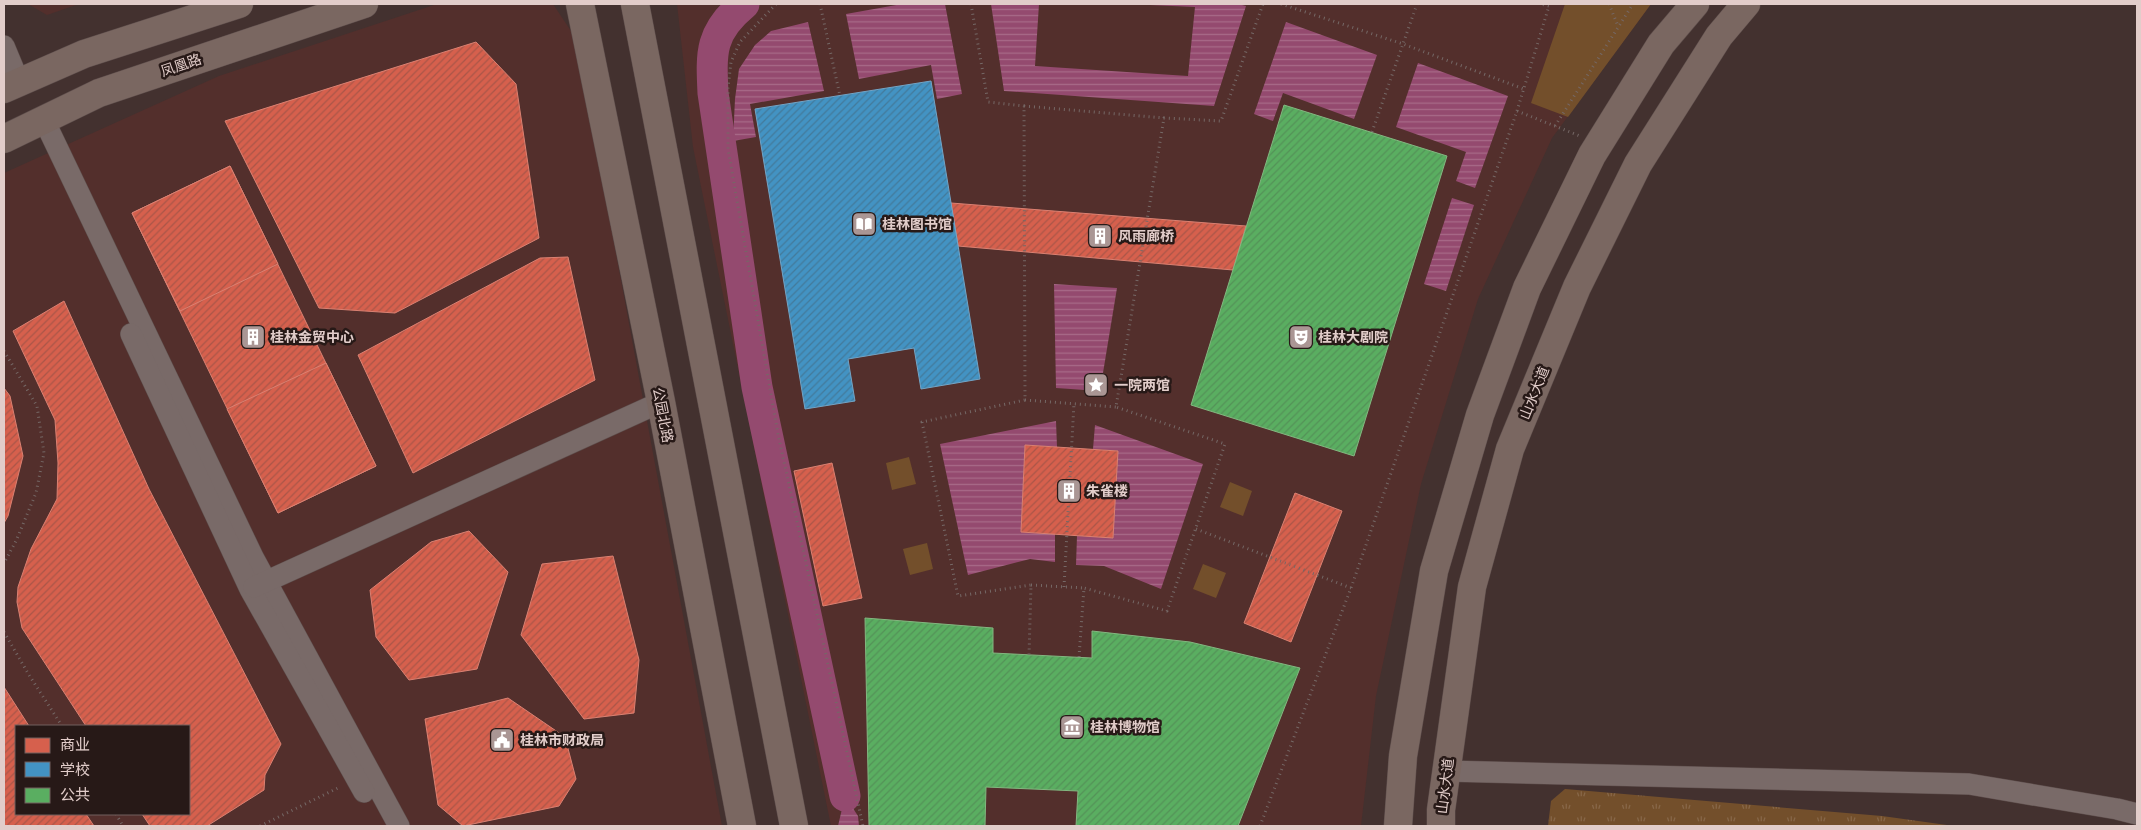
<svg xmlns="http://www.w3.org/2000/svg" width="2141" height="830" font-family="Poppins,'Noto Sans SC',sans-serif">
	<defs>
		<pattern id="park-tufts" width="24" height="20" patternUnits="userSpaceOnUse" patternTransform="scale(1.25)"><rect width="24" height="20" fill="#734f2b"/><path d="M3 7l-1-3M5 7V3M7 7l1-3M15 17l-1-3M17 17v-4M19 17l1-3" fill="none" stroke="#876748"/></pattern>
		<pattern id="water-rules" width="6" height="5" patternUnits="userSpaceOnUse" patternTransform="scale(1.25)"><rect width="6" height="5" fill="#944a6f"/><path d="M0 2.5h6" fill="none" stroke="#a86b89"/></pattern>
		<pattern id="shops-hatch" width="6" height="6" patternUnits="userSpaceOnUse" patternTransform="scale(1.25)"><rect width="6" height="6" fill="#d6604d"/><path d="M-1 1l2-2M0 6l6-6M5 7l2-2" fill="none" stroke="#aa5648"/></pattern>
		<pattern id="schools-hatch" width="6" height="6" patternUnits="userSpaceOnUse" patternTransform="scale(1.25)"><rect width="6" height="6" fill="#4393c3"/><path d="M-1 1l2-2M0 6l6-6M5 7l2-2" fill="none" stroke="#437a9b"/></pattern>
		<pattern id="public-hatch" width="6" height="6" patternUnits="userSpaceOnUse" patternTransform="scale(1.25)"><rect width="6" height="6" fill="#5aae61"/><path d="M-1 1l2-2M0 6l6-6M5 7l2-2" fill="none" stroke="#549258"/></pattern>
	</defs>
	<rect width="100%" height="100%" fill="#43312f"/>
	<g fill="#532f2c" fill-rule="evenodd">
		<polygon points="28,4 79,4 47,15"/>
		<path d="M437,4h116l18,27 9,28 142,767h-718v-653l215,-97zM16,726h173v88h-173z"/>
		<polygon points="677,4 1651,4 1552,138 1478,299 1421,484 1376,696 1361,826 831,826 693,147"/>
	</g>
	<g fill="#734f2b">
		<polygon points="1565,4 1651,4 1568,117 1531,103"/>
		<polygon points="909,457 916,484 892,490 886,463"/>
		<polygon points="1230,482 1252,491 1243,516 1220,507"/>
		<polygon points="927,543 933,569 910,575 903,549"/>
		<polygon points="1203,564 1226,573 1216,598 1193,589"/>
	</g>
	<polygon fill="url(#park-tufts)" points="1565,789 1882,816 1954,826 1548,826 1551,801"/>
	<g fill="url(#water-rules)">
		<polygon points="902,4 945,4 962,94 937,99 931,65 859,79 846,14"/>
		<polygon points="991,4 1039,4 1035,66 1188,76 1195,7 1150,5 1150,4 1238,4 1246,6 1214,106 1004,91"/>
		<polygon points="808,22 824,91 750,104 756,137 733,141 735,99 739,69 755,45 771,31"/>
		<polygon points="1286,22 1377,55 1354,119 1283,93 1273,121 1254,114"/>
		<polygon points="1418,63 1508,96 1475,188 1456,181 1466,152 1396,127"/>
		<polygon points="1452,198 1474,205 1446,291 1424,284"/>
		<polygon points="1054,284 1117,288 1100,391 1056,388"/>
		<polygon points="1056,421 1057,447 1025,445 1021,532 1055,534 1055,562 1030,559 968,575 940,444"/>
		<polygon points="1095,425 1203,464 1161,589 1104,566 1076,565 1077,536 1113,537 1118,451 1093,449"/>
		<polygon points="845,796 858,816 859,826 838,826"/>
	</g>
	<g fill="url(#shops-hatch)" stroke="#da8172">
		<polygon points="476,42 516,84 539,238 395,313 319,308 225,121"/>
		<polygon points="230,166 376,466 278,513 132,213"/>
		<polygon points="230,166 278,264 180,311 132,213"/>
		<polygon points="951,203 1246,226 1233,270 958,246"/>
		<polygon points="568,257 595,380 413,473 358,355 540,258"/>
		<polygon points="64,301 149,489 281,744 265,775 264,790 207,826 150,826 142,814 189,814 189,726 86,726 22,628 17,602 18,587 31,549 57,499 58,463 55,420 13,331"/>
		<polygon points="326,363 376,466 278,513 227,409"/>
		<polygon points="4,388 10,396 23,456 8,516 4,523"/>
		<polygon points="1025,445 1118,451 1113,538 1021,532"/>
		<polygon points="832,463 862,598 823,606 794,471"/>
		<polygon points="1295,493 1342,511 1291,642 1244,623"/>
		<polygon points="469,531 508,572 477,669 409,680 376,637 370,590 431,542"/>
		<polygon points="613,556 639,660 634,713 584,719 521,635 542,564"/>
		<polygon points="4,687 29,726 16,726 16,814 86,814 94,826 4,826"/>
		<polygon points="508,698 565,737 576,779 559,806 463,826 438,805 425,719"/>
	</g>
	<polygon fill="url(#schools-hatch)" stroke="#73a4c5" points="931,81 980,379 921,389 914,348 848,359 855,401 805,409 755,109"/>
	<g fill="url(#public-hatch)" stroke="#83b780">
		<polygon points="1284,105 1447,156 1354,456 1191,405"/>
		<polygon points="865,618 993,628 993,653 1092,658 1092,631 1190,642 1300,668 1238,826 1076,826 1078,791 986,787 985,826 869,826"/>
	</g>
	<g fill="none" stroke-linecap="round" stroke-linejoin="round">
		<path stroke="#944a6f" stroke-width="31" d="M744,4c-34,28 -33,48 -31,89l44,294 88,409"/>
		<defs>
			<g id="minor">
				<polyline points="4,46 19,82"/>
				<polyline points="44,120 253,557 399,826"/>
				<polyline points="131,334 250,589 364,792"/>
				<polyline points="254,587 661,402"/>
				<polyline points="1446,771 1969,784 2117,809 2137,814"/>
			</g>
			<g id="major">
				<polyline points="580,4 661,402 742,826"/>
				<polyline points="635,4 794,826"/>
				<polyline points="4,89 84,54 239,4"/>
				<polyline points="4,139 99,93 364,4"/>
				<polyline points="1398,826 1403,756 1434,571 1480,415 1527,288 1592,155 1661,44 1695,4"/>
				<polyline points="1441,826 1441,810 1472,587 1510,449 1577,287 1638,164 1719,36 1746,4"/>
			</g>
		</defs>
		<use href="#minor" stroke="#5d4d4b" stroke-width="22"/>
		<use href="#major" stroke="#5d4d4b" stroke-width="29"/>
		<g stroke="#756866" stroke-width="3" stroke-dasharray="1 4" stroke-linecap="butt">
			<polyline points="776,4 740,42 731,62 728,88 728,149 778,434 863,826"/>
			<polyline points="820,4 840,96"/>
			<polyline points="971,4 988,102 1024,106 1025,400 922,422 958,596 1031,585 1029,655"/>
			<polyline points="1281,4 1403,44 1524,89"/>
			<polyline points="1609,4 1618,26"/>
			<polyline points="1024,106 1164,118"/>
			<polyline points="1517,111 1549,6 1541,4"/>
			<polyline points="1555,126 1633,4"/>
			<polyline points="1372,132 1417,4"/>
			<polyline points="4,351 37,406 44,453 36,493 16,541 4,563"/>
			<polyline points="1025,400 1116,407"/>
			<polyline points="1196,529 1351,588"/>
			<polyline points="1031,585 1084,588"/>
			<polyline points="1064,587 1074,403"/>
			<polyline points="4,632 29,675 62,726"/>
			<polyline points="1079,657 1084,588 1167,611 1225,444 1116,407 1164,118 1221,121 1263,4"/>
			<polyline points="116,814 123,826"/>
			<polyline points="260,826 340,787"/>
			<polyline points="1260,826 1351,588 1517,111 1580,136"/>
		</g>
		<use href="#minor" stroke="#796a68" stroke-width="21"/>
		<use href="#major" stroke="#7a6761" stroke-width="28"/>
	</g>
	<defs>
		<symbol id="library-square" viewBox="-11 -11 22 22"><rect x="-9" y="-9" width="18" height="18" rx="4" fill="#aa9694" stroke="#271917"/><path d="M-6-4Q-3-5.5-.7-3.5V5Q-3 3-6 4ZM6-4Q3-5.5 .7-3.5V5Q3 3 6 4Z" fill="#fff"/></symbol>
		<symbol id="building-square" viewBox="-11 -11 22 22"><rect x="-9" y="-9" width="18" height="18" rx="4" fill="#aa9694" stroke="#271917"/><path d="M-4-6H4V6H1V3H-1V6H-4ZM-2.5-4.3h1.7v1.8h-1.7ZM.8-4.3h1.7v1.8H.8ZM-2.5-1h1.7V.8h-1.7ZM.8-1h1.7V.8H.8Z" fill="#fff"/></symbol>
		<symbol id="theatre-square" viewBox="-11 -11 22 22"><rect x="-9" y="-9" width="18" height="18" rx="4" fill="#aa9694" stroke="#271917"/><path d="M-5-5.5Q0-4 5-5.5V0Q5 5 0 6Q-5 5-5 0ZM-3.3-2.5H-1v1.5H-3.3ZM1-2.5H3.3v1.5H1ZM-2.8 1Q0 5.5 2.8 1Z" fill="#fff"/></symbol>
		<symbol id="sight-square" viewBox="-11 -11 22 22"><rect x="-9" y="-9" width="18" height="18" rx="4" fill="#aa9694" stroke="#271917"/><path d="M0-6L1.8-2.2L6-1.7L2.9 1.2L3.7 5.4L0 3.3L-3.7 5.4L-2.9 1.2L-6-1.7L-1.8-2.2Z" fill="#fff"/></symbol>
		<symbol id="museum-square" viewBox="-11 -11 22 22"><rect x="-9" y="-9" width="18" height="18" rx="4" fill="#aa9694" stroke="#271917"/><path d="M0-6L6-3V-2H-6V-3ZM-5-1h2V3h-2ZM-1-1h2V3h-2ZM3-1h2V3H3ZM-6 4H6V6H-6Z" fill="#fff"/></symbol>
		<symbol id="civic-square" viewBox="-11 -11 22 22"><rect x="-9" y="-9" width="18" height="18" rx="4" fill="#aa9694" stroke="#271917"/><path d="M-.6-6.5H3V-4.5H.6V-3L4-1V1h2V6H-6V1h2V-1L-.6-3ZM-1.2 2.5V6h2.4V2.5Z" fill="#fff"/></symbol>
	</defs>
	<g fill-rule="evenodd">
		<use href="#library-square" x="850" y="210" width="28" height="28"/>
		<use href="#building-square" x="1086" y="222" width="28" height="28"/>
		<use href="#building-square" x="239" y="323" width="28" height="28"/>
		<use href="#theatre-square" x="1287" y="323" width="28" height="28"/>
		<use href="#sight-square" x="1082" y="371" width="28" height="28"/>
		<use href="#building-square" x="1055" y="477" width="28" height="28"/>
		<use href="#museum-square" x="1058" y="713" width="28" height="28"/>
		<use href="#civic-square" x="488" y="726" width="28" height="28"/>
	</g>
	<g text-anchor="middle" dominant-baseline="central" stroke-width="5" stroke-linejoin="round" paint-order="stroke">
		<g font-size="14" fill="#e2cdca" stroke="#271917">
			<text transform="translate(181 65) rotate(-19)">凤凰路</text>
			<text transform="translate(1534 393) rotate(-68)">山水大道</text>
			<text transform="translate(663 415) rotate(79)">公园北路</text>
			<text transform="translate(1445 786) rotate(-83)">山水大道</text>
		</g>
		<g font-size="14" font-weight="bold" fill="#e2cdca" stroke="#271917" text-anchor="start">
			<text x="882" y="224">桂林图书馆</text>
			<text x="1118" y="236">风雨廊桥</text>
			<text x="270" y="337">桂林金贸中心</text>
			<text x="1318" y="337">桂林大剧院</text>
			<text x="1114" y="385">一院两馆</text>
			<text x="1086" y="491">朱雀楼</text>
			<text x="1090" y="727">桂林博物馆</text>
			<text x="520" y="740">桂林市财政局</text>
		</g>
	</g>
	<rect width="2141" height="830" fill="none" stroke="#e2cdca" stroke-width="10"/>
	<rect x="15" y="725" width="175" height="90" fill="#271917" stroke="#72615f"/>
	<rect x="25" y="738" width="25" height="15" fill="#d6604d" stroke="#72615f"/>
	<text x="60" y="750" font-size="15" fill="#e2cdca">商业</text>
	<rect x="25" y="762" width="25" height="15" fill="#4393c3" stroke="#72615f"/>
	<text x="60" y="775" font-size="15" fill="#e2cdca">学校</text>
	<rect x="25" y="788" width="25" height="15" fill="#5aae61" stroke="#72615f"/>
	<text x="60" y="800" font-size="15" fill="#e2cdca">公共</text>
</svg>
